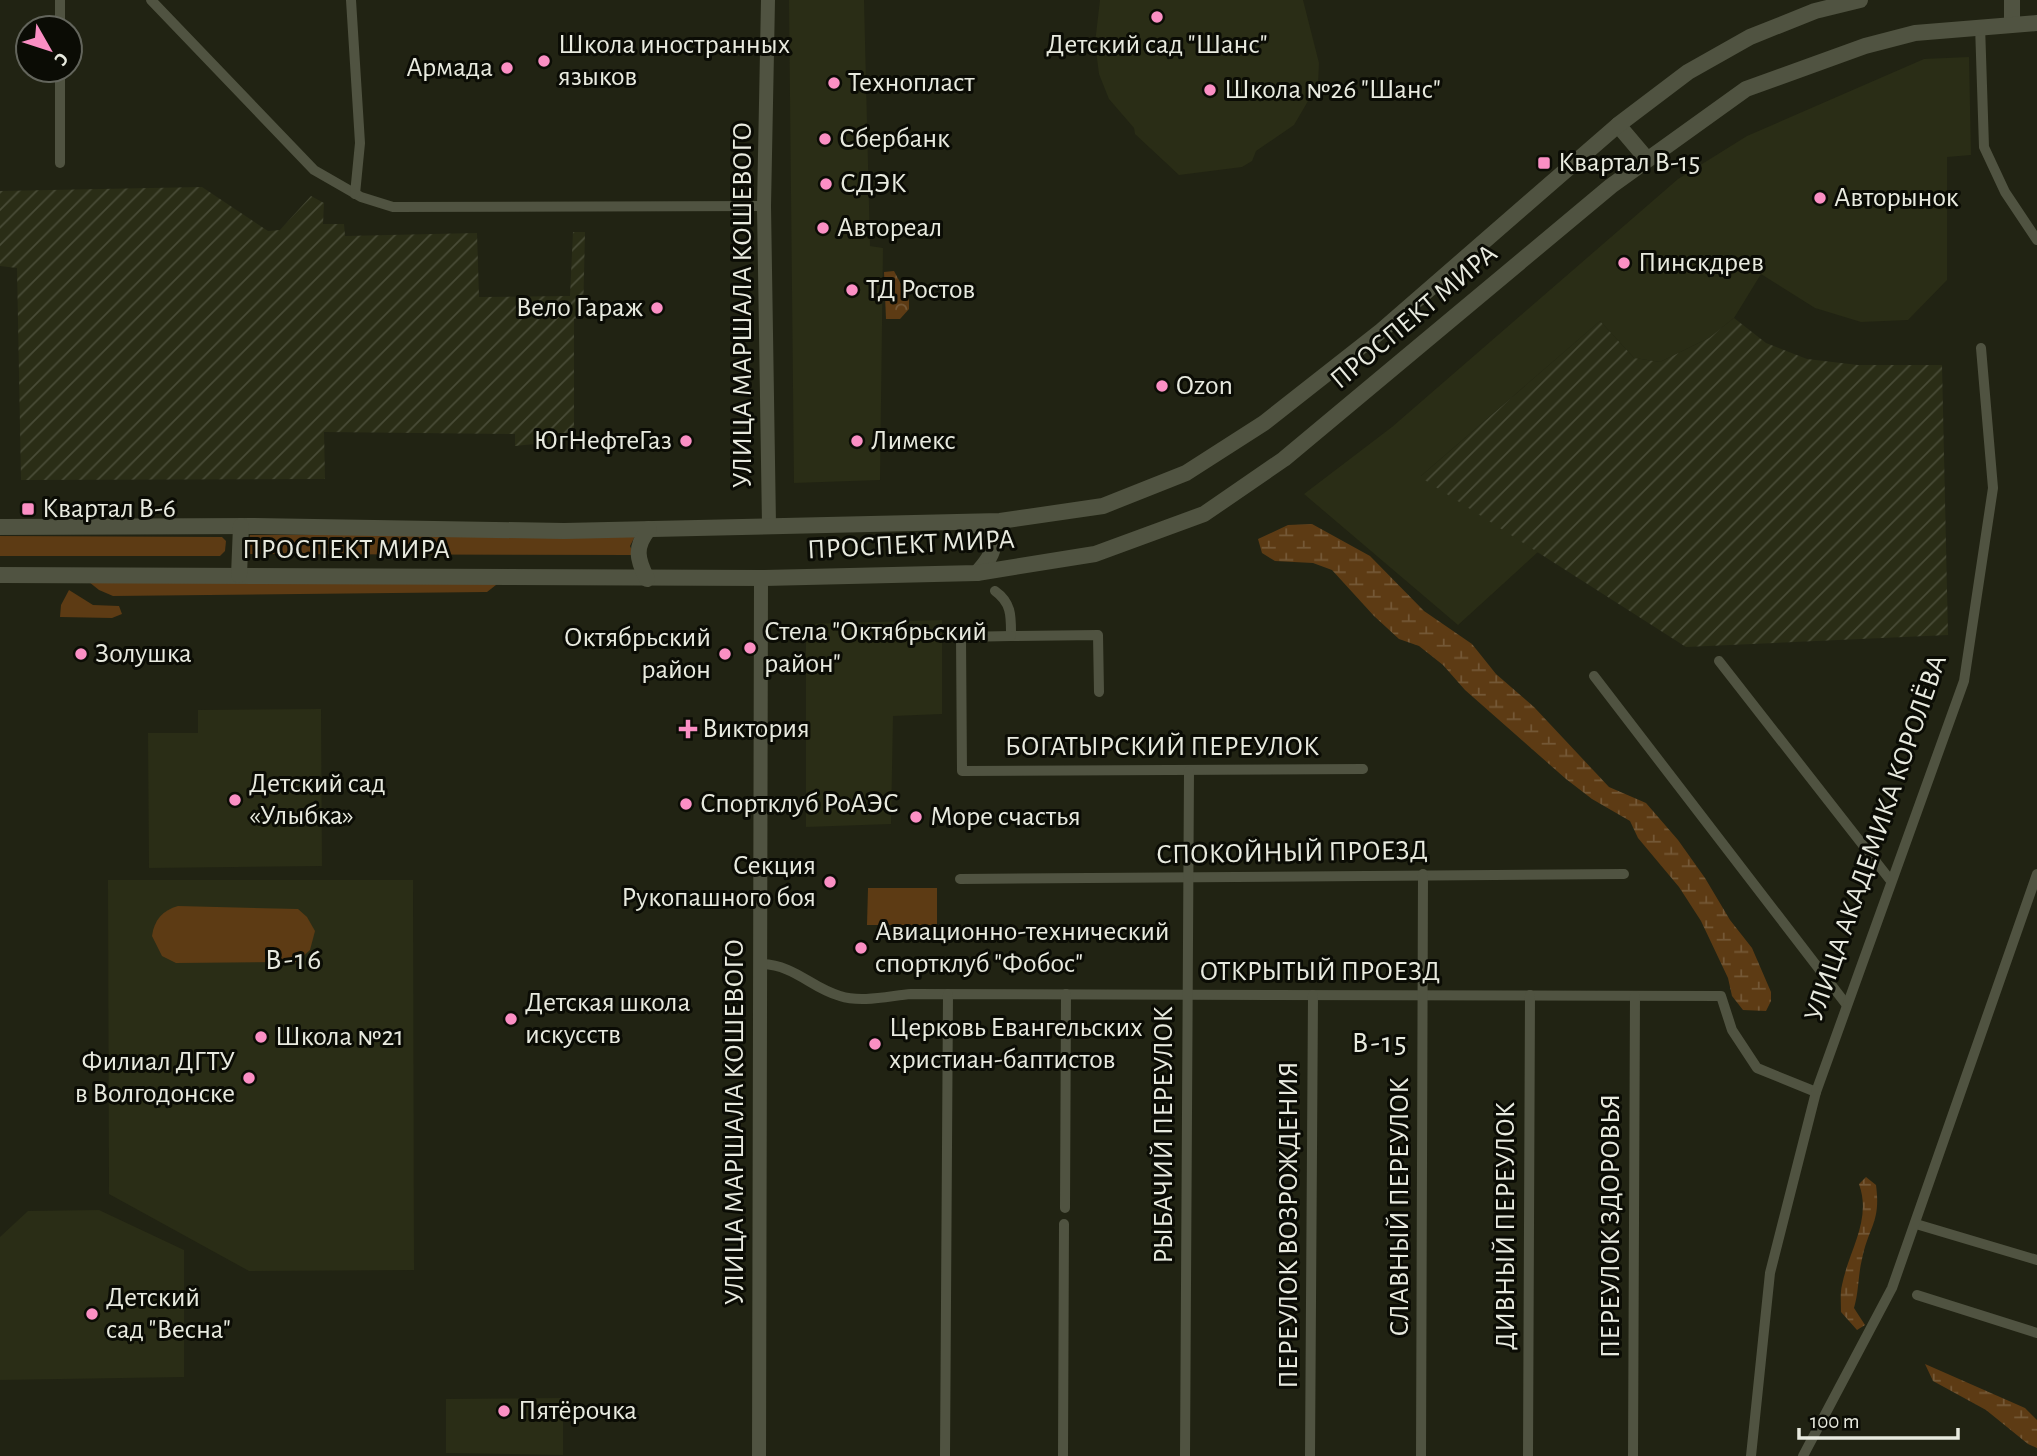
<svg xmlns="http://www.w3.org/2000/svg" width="2037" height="1456" font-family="'Alegreya Sans',sans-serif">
	<defs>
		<pattern id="industrial-furrows" width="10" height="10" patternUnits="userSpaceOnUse" patternTransform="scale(1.75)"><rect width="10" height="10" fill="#2a2d16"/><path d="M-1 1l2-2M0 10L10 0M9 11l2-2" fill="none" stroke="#494c37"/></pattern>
		<pattern id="wetland-marsh" width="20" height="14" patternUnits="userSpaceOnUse" patternTransform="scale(1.75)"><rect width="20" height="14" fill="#5d3b14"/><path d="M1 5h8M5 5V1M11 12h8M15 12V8" fill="none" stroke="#745836"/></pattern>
		<pattern id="park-crowns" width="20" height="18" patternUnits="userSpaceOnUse" patternTransform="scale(1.75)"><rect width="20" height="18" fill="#5d3b14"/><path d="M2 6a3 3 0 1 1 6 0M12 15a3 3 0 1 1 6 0" fill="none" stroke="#745836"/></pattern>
	</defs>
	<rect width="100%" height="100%" fill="#212313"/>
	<g fill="#2a2d16">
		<polygon points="789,0 864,0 870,246 883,248 880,480 794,483"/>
		<polygon points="1100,0 1303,0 1319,63 1318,84 1294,125 1256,151 1252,161 1242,167 1179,175 1135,134 1134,128 1109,99 1099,74 1095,43"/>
		<polygon points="1969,57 1971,155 1947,157 1947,280 1908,320 1861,322 1815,308 1761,274 1734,318 1709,338 1660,362 1634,358 1600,321 1421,476 1538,552 1458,625 1304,494 1392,427 1678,179 1747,136 1924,59"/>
		<polygon points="942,620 942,714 893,716 891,824 806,827 806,624"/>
		<polygon points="321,709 322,866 149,868 148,733 198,733 198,710"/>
		<polygon points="108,880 413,880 414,1270 249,1271 109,1194"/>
		<polygon points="99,1210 184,1250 184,1377 0,1380 0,1237 28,1211"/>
		<polygon points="563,1398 563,1455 446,1453 446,1399"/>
	</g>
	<g fill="url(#industrial-furrows)">
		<polygon points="202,187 268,231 280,230 311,196 324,203 323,224 344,224 345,236 477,233 479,297 570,296 573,232 585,232 583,317 574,319 574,440 515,446 515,434 324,432 325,479 21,480 17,268 0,266 0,191"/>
		<polygon points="1734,318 1766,343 1807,359 1858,365 1942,365 1948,635 1686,647 1420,477 1600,321 1634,358 1660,362 1709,338"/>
	</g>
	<g fill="#5d3b14">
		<polygon points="636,534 630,546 634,555 249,554 246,550 250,535"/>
		<polygon points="0,536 222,537 226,541 225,551 220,556 0,556"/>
		<polygon points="505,578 487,592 113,596 99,590 89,582"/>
		<polygon points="69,590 93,605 119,606 122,614 112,618 60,617 61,605"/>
		<polygon points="868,888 937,888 937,925 867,925"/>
		<path d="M178,906l120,3 9,8 8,14 -5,19 -13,12 -121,1 -14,-7 -10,-20c2,-16 11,-26 26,-30z"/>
	</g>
	<g fill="url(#wetland-marsh)">
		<polygon points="1312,524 1370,556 1424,611 1472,644 1496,674 1534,707 1609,787 1646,803 1678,840 1705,878 1730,920 1752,948 1771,992 1771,1001 1766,1011 1743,1010 1732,996 1728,978 1701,921 1679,887 1638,838 1630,821 1592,799 1566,779 1465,690 1443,665 1419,646 1399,639 1374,616 1332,570 1313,563 1275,561 1262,553 1258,539 1288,525"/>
		<path d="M1866,1177l10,8c5,37 -7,41 -14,74 -4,16 -3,32 -8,49l11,17 -8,5 -16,-18c0,-9 -1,-19 1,-27 7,-35 30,-65 17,-101z"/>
		<polygon points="1925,1364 2025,1408 2037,1420 2037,1448 2028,1444 1986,1410 1933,1381"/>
	</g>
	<polygon fill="url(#park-crowns)" points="894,271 909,299 909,309 900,319 886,319 884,272"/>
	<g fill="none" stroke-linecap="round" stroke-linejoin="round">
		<g stroke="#505341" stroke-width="10">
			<polyline points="60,0 60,28"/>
			<polyline points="151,0 314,170 361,197 393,207 764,206"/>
			<polyline points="351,0 360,143 355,194"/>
			<polyline points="1980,25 1984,147 2005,192 2037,240"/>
			<polyline points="60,70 60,163"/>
			<path d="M995,591c17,12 16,26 16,45l87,-1 1,57"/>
			<polyline points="1011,636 961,637 962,771 1363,769"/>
			<polyline points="1719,661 1891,881"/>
			<polyline points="1594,676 1846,1004"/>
			<polyline points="960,879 1624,874"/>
			<path d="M760,964c36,1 49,23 80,32 21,7 49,0 71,-2l810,2 11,34 25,38 59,24"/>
			<polyline points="1065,1208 1066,994"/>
			<polyline points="1916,1224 2037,1260"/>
			<polyline points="1917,1295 2037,1333"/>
			<polyline points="945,1456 948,994"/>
			<polyline points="1063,1456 1064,1224"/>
			<polyline points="1185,1456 1189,771"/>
			<polyline points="1310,1456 1313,995"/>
			<polyline points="1421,1456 1423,874"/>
			<polyline points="1528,1456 1530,995"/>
			<polyline points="1633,1456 1635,996"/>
			<polyline points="1751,1456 1770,1273 1816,1092 1964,681 1993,488 1981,348"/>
			<polyline points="1803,1456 1892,1288 2037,874"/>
		</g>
		<g stroke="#505341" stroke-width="14">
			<polyline points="768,0 764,206 769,525"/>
			<polyline points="759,1456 761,578"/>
		</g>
		<g stroke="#505341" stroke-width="16">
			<polyline points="2012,0 2012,23"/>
			<polyline points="1618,125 1646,158"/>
			<path d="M971,522c29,17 27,28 6,51"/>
			<polyline points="0,527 255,526 564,531 1000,521 1103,506 1186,473 1264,423 1381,331 1618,125 1688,72 1750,37 1815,11 1860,0"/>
			<polyline points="0,575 764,578 977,573 1095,554 1204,514 1284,459 1611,186 1746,89 1865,46 1915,33 2037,23"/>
			<polyline points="239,575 241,526"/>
			<path d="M647,579c-10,-20 -13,-32 2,-50"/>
		</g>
	</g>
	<g fill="#fb8fc4" stroke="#0b0c05" stroke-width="2.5">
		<circle cx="1157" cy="17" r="7"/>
		<circle cx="544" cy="61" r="7"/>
		<circle cx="507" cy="68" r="7"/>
		<circle cx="834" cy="83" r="7"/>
		<circle cx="1210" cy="90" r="7"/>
		<circle cx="825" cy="139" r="7"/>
		<rect x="1537" y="156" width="14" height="14" rx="3.5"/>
		<circle cx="826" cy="184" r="7"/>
		<circle cx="1820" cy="198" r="7"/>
		<circle cx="823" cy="228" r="7"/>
		<circle cx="1624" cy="263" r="7"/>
		<circle cx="852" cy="290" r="7"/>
		<circle cx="657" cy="308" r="7"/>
		<circle cx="1162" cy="386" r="7"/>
		<circle cx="686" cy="441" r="7"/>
		<circle cx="857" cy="441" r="7"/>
		<rect x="21" y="502" width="14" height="14" rx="3.5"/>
		<circle cx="750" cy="648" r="7"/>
		<circle cx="81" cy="654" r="7"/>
		<circle cx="725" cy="654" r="7"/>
		<path d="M684.5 718.5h7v7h7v7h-7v7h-7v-7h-7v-7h7z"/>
		<circle cx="235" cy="800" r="7"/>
		<circle cx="686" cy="804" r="7"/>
		<circle cx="916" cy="817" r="7"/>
		<circle cx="830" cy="882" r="7"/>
		<circle cx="861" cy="948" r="7"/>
		<circle cx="511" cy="1019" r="7"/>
		<circle cx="261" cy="1037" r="7"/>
		<circle cx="875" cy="1044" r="7"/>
		<circle cx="249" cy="1078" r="7"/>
		<circle cx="92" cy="1314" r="7"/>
		<circle cx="504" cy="1411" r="7"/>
	</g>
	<g text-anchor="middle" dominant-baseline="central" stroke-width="6" stroke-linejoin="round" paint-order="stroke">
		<g font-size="28" fill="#e8eadf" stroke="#0b0c05" text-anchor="start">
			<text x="558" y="45">Школа иностранных<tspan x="558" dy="32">языков</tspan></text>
			<text x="1157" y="45" text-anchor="middle">Детский сад "Шанс"</text>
			<text x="493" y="68" text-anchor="end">Армада</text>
			<text x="848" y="83">Технопласт</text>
			<text x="1224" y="90">Школа №26 "Шанс"</text>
			<text x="839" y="139">Сбербанк</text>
			<text x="1558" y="163">Квартал В-15</text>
			<text x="840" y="184">СДЭК</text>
			<text x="1834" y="198">Авторынок</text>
			<text x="837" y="228">Автореал</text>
			<text x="1638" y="263">Пинскдрев</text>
			<text x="866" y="290">ТД Ростов</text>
			<text x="643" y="308" text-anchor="end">Вело Гараж</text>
			<text x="1176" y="386">Ozon</text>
			<text x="672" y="441" text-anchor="end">ЮгНефтеГаз</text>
			<text x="871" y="441">Лимекс</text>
			<text x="42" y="509">Квартал В-6</text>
			<text x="764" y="632">Стела "Октябрьский<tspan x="764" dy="32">район"</tspan></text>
			<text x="711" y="638" text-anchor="end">Октябрьский<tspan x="711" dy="32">район</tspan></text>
			<text x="95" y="654">Золушка</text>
			<text x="702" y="729">Виктория</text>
			<text x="249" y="784">Детский сад<tspan x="249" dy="32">«Улыбка»</tspan></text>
			<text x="700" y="804">Спортклуб РоАЭС</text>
			<text x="930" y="817">Море счастья</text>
			<text x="816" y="866" text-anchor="end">Секция<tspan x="816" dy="32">Рукопашного боя</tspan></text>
			<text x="875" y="932">Авиационно-технический<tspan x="875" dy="32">спортклуб "Фобос"</tspan></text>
			<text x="525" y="1003">Детская школа<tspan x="525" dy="32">искусств</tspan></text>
			<text x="889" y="1028">Церковь Евангельских<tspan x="889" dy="32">христиан-баптистов</tspan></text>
			<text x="275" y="1037">Школа №21</text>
			<text x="235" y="1062" text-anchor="end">Филиал ДГТУ<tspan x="235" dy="32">в Волгодонске</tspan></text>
			<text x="106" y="1298">Детский<tspan x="106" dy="32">сад "Весна"</tspan></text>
			<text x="518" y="1411">Пятёрочка</text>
		</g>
		<g font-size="28" fill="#e8eadf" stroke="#0b0c05">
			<text transform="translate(743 305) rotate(-90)">УЛИЦА МАРШАЛА КОШЕВОГО</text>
			<text transform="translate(1414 317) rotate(-40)">ПРОСПЕКТ МИРА</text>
			<text transform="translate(911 545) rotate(-3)">ПРОСПЕКТ МИРА</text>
			<text x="346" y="550">ПРОСПЕКТ МИРА</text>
			<text x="1162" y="747">БОГАТЫРСКИЙ ПЕРЕУЛОК</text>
			<text transform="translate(1876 838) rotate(-71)">УЛИЦА АКАДЕМИКА КОРОЛЁВА</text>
			<text transform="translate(1292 853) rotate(-1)">СПОКОЙНЫЙ ПРОЕЗД</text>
			<text x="1320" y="972">ОТКРЫТЫЙ ПРОЕЗД</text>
			<text transform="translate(735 1122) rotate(-90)">УЛИЦА МАРШАЛА КОШЕВОГО</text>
			<text transform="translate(1164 1135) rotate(-90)">РЫБАЧИЙ ПЕРЕУЛОК</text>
			<text transform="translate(1400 1207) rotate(-90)">СЛАВНЫЙ ПЕРЕУЛОК</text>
			<text transform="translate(1289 1225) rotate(-90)">ПЕРЕУЛОК ВОЗРОЖДЕНИЯ</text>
			<text transform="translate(1506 1226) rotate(-90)">ДИВНЫЙ ПЕРЕУЛОК</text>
			<text transform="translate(1611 1226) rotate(-90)">ПЕРЕУЛОК ЗДОРОВЬЯ</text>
		</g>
		<g font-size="30" letter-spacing="2" fill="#e8eadf" stroke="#0b0c05">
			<text x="294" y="960">В-16</text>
			<text x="1380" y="1043">В-15</text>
		</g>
	</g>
	<g transform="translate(49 49) rotate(129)"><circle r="33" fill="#0b0c05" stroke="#63655c" stroke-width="2"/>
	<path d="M0-5L12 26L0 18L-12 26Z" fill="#fb8fc4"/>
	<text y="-10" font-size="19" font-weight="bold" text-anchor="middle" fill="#e8eadf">С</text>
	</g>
	<path d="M1799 1428v10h159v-10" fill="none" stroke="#e8eadf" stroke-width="3.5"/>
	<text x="1810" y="1428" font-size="21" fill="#e8eadf" stroke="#0b0c05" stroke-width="5" paint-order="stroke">100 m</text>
</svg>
